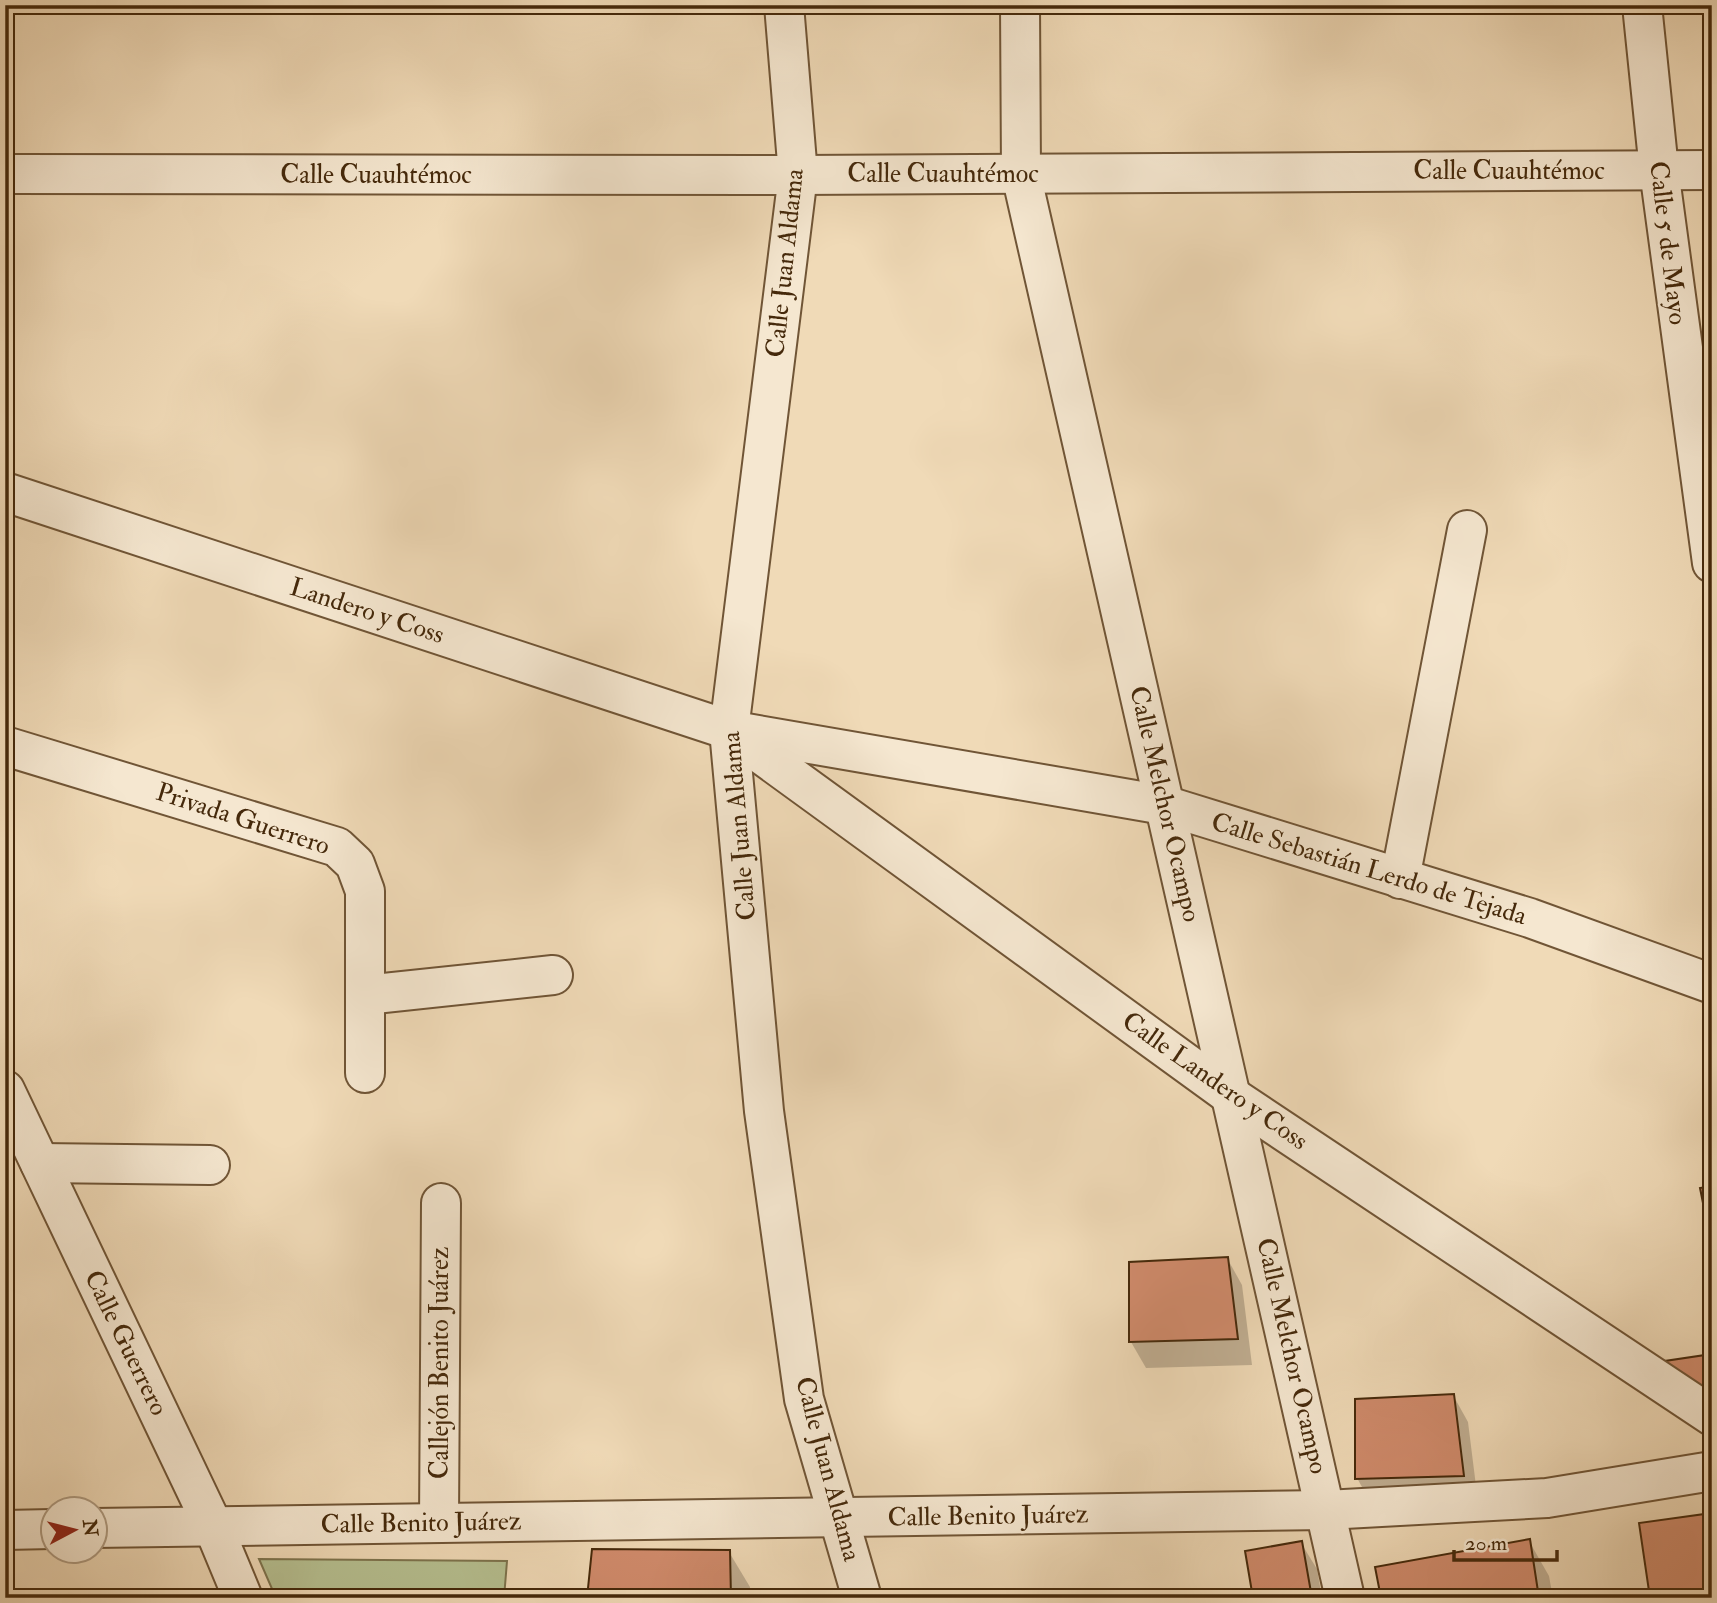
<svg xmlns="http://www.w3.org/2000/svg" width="1717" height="1603" font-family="'IM FELL Double Pica',serif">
	<rect width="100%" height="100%" fill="#f0dab7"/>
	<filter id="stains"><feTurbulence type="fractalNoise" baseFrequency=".00286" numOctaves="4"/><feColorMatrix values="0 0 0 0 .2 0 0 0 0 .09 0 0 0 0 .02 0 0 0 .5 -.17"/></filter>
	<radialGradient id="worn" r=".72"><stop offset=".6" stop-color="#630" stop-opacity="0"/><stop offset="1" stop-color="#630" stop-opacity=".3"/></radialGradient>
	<polygon fill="#b6c091" stroke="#7e744e" stroke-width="2" points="259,1559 507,1561 504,1598 276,1598"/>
	<g fill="#0003">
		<polygon points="1227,1258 1242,1285 1252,1365 1146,1368 1131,1342"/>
		<polygon points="1453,1395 1468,1422 1478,1502 1372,1505 1357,1478"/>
		<polygon points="1529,1541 1549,1576 1553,1598 1382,1598"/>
		<polygon points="1301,1543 1317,1569 1322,1598 1255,1598"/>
		<polygon points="729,1552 750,1587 750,1598 588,1598"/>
	</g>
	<g fill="#d08b6c" stroke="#45290b" stroke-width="2">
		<polygon points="1712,1186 1712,1248 1700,1188"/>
		<polygon points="1228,1257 1238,1339 1129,1342 1129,1262"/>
		<polygon points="1712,1354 1712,1397 1665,1361"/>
		<polygon points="1454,1394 1464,1476 1355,1479 1355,1399"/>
		<polygon points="1712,1513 1712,1598 1650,1598 1639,1523"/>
		<polygon points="1530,1539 1539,1598 1381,1598 1375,1567"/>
		<polygon points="1302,1541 1312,1598 1253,1598 1245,1551"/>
		<polygon points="592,1549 730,1550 731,1598 587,1598"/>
	</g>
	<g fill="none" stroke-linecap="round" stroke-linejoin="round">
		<defs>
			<g id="minor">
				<polyline points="784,5 798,175 729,730 764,1111 804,1399 862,1598"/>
				<polyline points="1020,5 1021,174 1345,1598"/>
				<polyline points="1642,5 1659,170 1712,563"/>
				<polyline points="5,174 798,175 1712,170"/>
				<polyline points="5,492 729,730 1164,805 1530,918 1712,984"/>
				<polyline points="736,736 1234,1098 1712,1416"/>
				<polyline points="5,746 337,847 355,864 365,891 365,1073"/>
				<polyline points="1400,879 1467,530"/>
				<polyline points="365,995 553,975"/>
				<polyline points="5,1090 213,1526 243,1598"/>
				<polyline points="40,1163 210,1165"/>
				<polyline points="439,1523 441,1203"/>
				<polyline points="94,1528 1326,1510 1547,1498 1712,1471"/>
				<polyline points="5,1530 52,1529"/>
			</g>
		</defs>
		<use href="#minor" stroke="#705536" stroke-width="42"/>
		<use href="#minor" stroke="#f5e7d0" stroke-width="38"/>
	</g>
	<g text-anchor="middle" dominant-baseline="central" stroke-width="5" stroke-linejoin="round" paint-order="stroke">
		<g font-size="26" fill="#45290b" stroke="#f5e7d0">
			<text x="1509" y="171">Calle Cuauhtémoc</text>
			<text x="943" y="174">Calle Cuauhtémoc</text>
			<text x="376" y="175">Calle Cuauhtémoc</text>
			<text transform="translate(1668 243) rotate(83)">Calle 5 de Mayo</text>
			<text transform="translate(785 263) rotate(-84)">Calle Juan Aldama</text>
			<text transform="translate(367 611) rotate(18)">Landero y Coss</text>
			<text transform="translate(1165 804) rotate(77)">Calle Melchor Ocampo</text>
			<text transform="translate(243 819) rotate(18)">Privada Guerrero</text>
			<text transform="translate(739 826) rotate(-95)">Calle Juan Aldama</text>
			<text transform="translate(1369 869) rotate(17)">Calle Sebastián Lerdo de Tejada</text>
			<text transform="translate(1215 1081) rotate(35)">Calle Landero y Coss</text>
			<text transform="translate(126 1343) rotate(64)">Calle Guerrero</text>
			<text transform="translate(1292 1356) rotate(77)">Calle Melchor Ocampo</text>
			<text transform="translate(440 1363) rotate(-90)">Callejón Benito Juárez</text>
			<text transform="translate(828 1469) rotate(75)">Calle Juan Aldama</text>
			<text transform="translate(988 1516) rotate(-1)">Calle Benito Juárez</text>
			<text transform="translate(421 1523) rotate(-1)">Calle Benito Juárez</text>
		</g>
	</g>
	<rect width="1717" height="1603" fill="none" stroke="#f0dab7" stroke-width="28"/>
	<rect x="7" y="7" width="1703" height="1589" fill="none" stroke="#45290b" stroke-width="3.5"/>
	<rect x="14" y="14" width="1689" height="1575" fill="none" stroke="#45290b" stroke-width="2"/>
	<g transform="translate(74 1530) rotate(83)"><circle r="33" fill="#f5e7d0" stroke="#af9b81" stroke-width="2"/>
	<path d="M0-5L12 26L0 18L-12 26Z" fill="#8f2418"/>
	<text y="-10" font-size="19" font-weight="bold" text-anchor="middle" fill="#45290b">N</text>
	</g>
	<path d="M1454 1550v10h103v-10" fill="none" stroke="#45290b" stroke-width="3.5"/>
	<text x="1465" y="1550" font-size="21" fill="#45290b" stroke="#f5e7d0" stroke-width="5" paint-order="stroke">20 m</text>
	<rect width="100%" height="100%" filter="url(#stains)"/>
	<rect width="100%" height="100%" fill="url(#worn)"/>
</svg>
